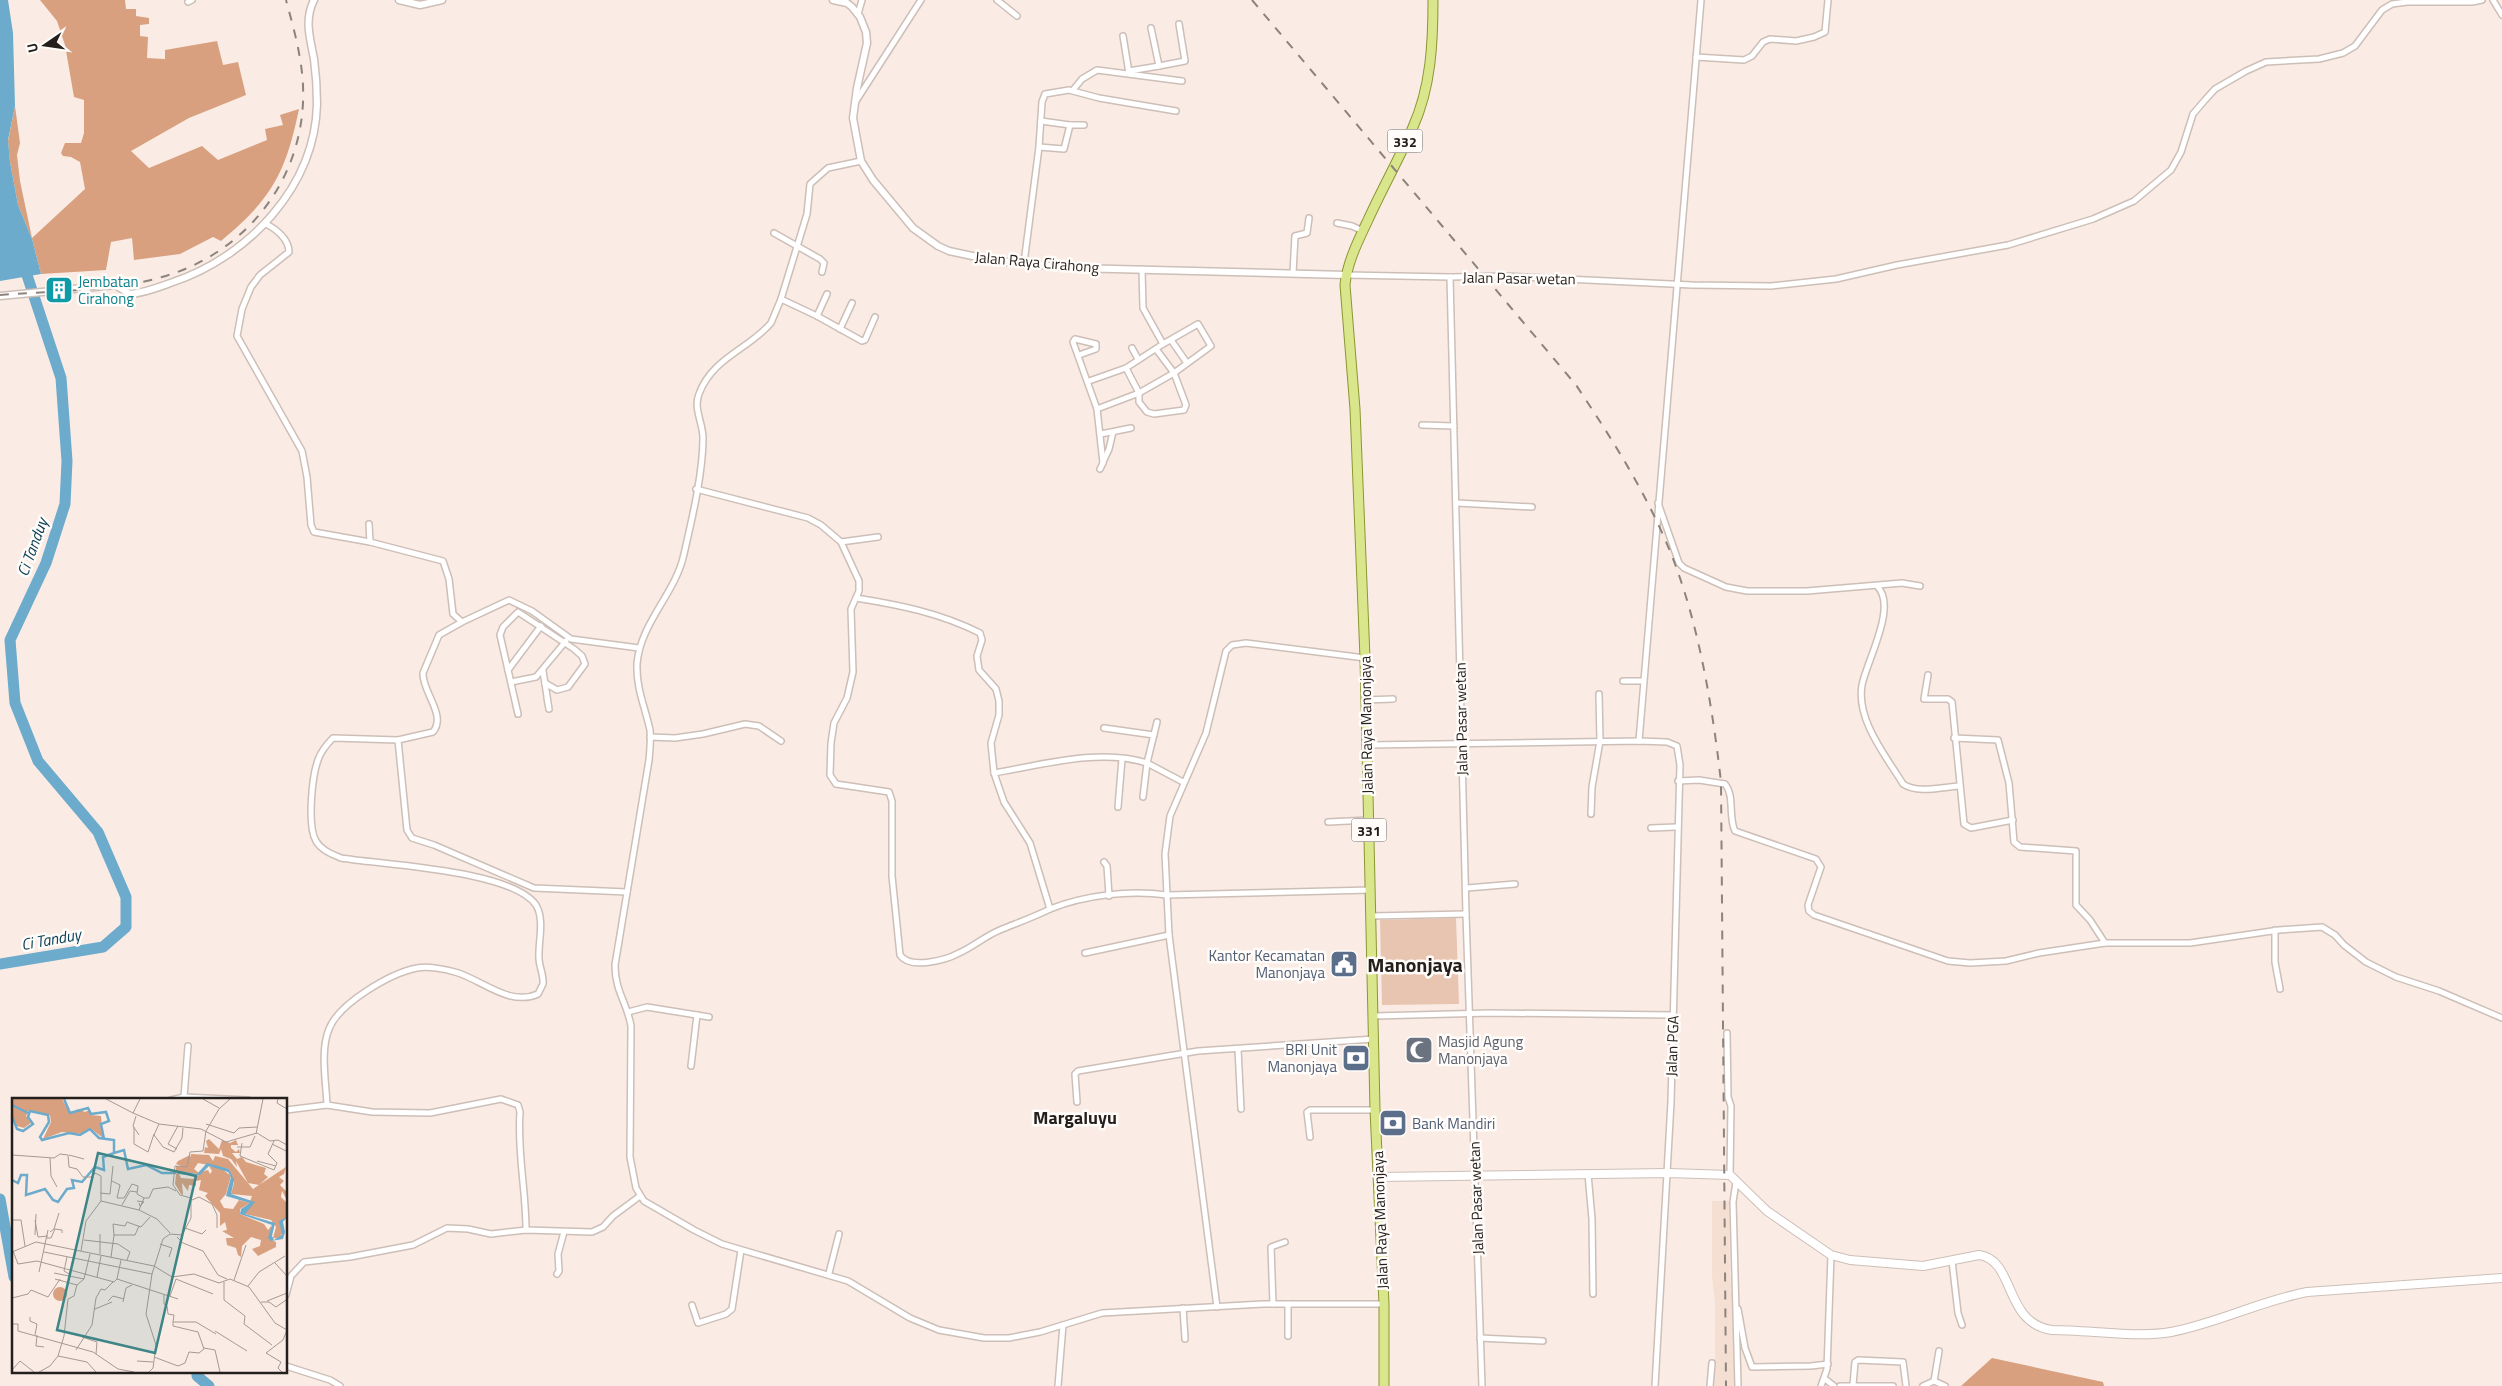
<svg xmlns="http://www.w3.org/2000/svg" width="2502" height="1386" font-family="'Titillium Web',sans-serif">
	<rect width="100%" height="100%" fill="#faece4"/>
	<polygon fill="#f5dfd3" points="1712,1201 1729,1201 1730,1275 1733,1306 1734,1386 1712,1386 1715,1369 1715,1305 1712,1277"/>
	<polygon fill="#e8c5b1" points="1456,918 1459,1004 1382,1005 1380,920"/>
	<g fill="#d8a07f">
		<path d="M40,0h85l1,9h10v7l13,2v6l-9,1v11l8,1 -1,21 18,1v-9l52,-9 6,24 15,-3 8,33 -57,23 -58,33 18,17 53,-22 16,14 49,-20 -2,-11 18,-4 -3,-10 19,-6c-13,63 -27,90 -78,132l-8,-4 -33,17 -46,6 -2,-22 -21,4 -5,28 -65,4 -9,-35 -14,-34 -8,-43 -2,-21 7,-35 5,37 -3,12 3,26 12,57 53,-49 -5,-27 -9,-5 -8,-1 -2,-3 4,-10h16l3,-10v-33l-10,-3 -9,-52 -8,-24z"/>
		<polygon points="1992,1358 2103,1382 2104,1386 1961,1386"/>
	</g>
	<polygon fill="#6cabcc" points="0,0 8,0 13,33 15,106 8,140 10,162 18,205 32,239 41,274 0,281"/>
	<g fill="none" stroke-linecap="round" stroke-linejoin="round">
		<g stroke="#6cabcc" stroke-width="11">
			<polyline points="0,964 103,947 126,927 126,897 98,832 38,761 15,703 10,640 46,563 65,504 67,461 61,378 23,263"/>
			<polyline points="0,1199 14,1277"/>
			<polyline points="197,1372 197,1376 209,1386"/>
		</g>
		<defs>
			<g id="minor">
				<polyline points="997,0 1017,16"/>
				<polyline points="2493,0 2502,15"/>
				<polyline points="188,2 192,0"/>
				<polyline points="858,14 862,0"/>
				<polyline points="1123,36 1129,73"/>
				<polyline points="1696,57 1744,60 1752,56 1763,42 1770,39 1796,41 1814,37 1825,32 1828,0"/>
				<polyline points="1159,66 1185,61 1179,24"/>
				<polyline points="1129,71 1159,66 1151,28"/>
				<polyline points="1073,90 1082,79 1097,70 1182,81"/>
				<polyline points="856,101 921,0"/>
				<polyline points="1041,121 1070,125"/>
				<polyline points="1039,147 1064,149 1070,125 1084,125"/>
				<path d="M861,161l-33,7 -18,16 -3,30 -26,85 -10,24c-22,26 -59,35 -72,71 -6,14 4,29 4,44 0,35 -11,81 -19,116 -8,39 -44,69 -47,110 -1,24 8,43 13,66 1,10 0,20 -1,30l-34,205c0,27 12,37 16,61l-1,131 6,31 8,13 50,29 28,14 126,37 62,37 29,12 45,8h25l31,-6 62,-19 161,-9h121"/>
				<polyline points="1337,223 1352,226 1363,231"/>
				<path d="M266,224c10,5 23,15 23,28l-29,23 -9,12 -9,22 -5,27 65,115 5,26 4,48 3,7 56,10 73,19 6,18 4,35 9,8 47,-22 23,11 39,28 68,9"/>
				<polyline points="774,233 820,259 824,263 822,272"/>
				<polyline points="1024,263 1039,147 1042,102 1045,94 1069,90 1099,98 1176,111"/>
				<polyline points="1293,273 1295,236 1307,233 1309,218"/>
				<polyline points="1346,275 1450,277"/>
				<polyline points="781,299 817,316 862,341 865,340 875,317"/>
				<polyline points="817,316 827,294"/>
				<polyline points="840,329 852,303"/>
				<polyline points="1171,340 1187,363"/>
				<polyline points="1132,348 1138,359"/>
				<polyline points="1079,355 1096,349 1096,344 1075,339 1073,342 1097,409 1103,463 1100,469"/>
				<polyline points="1126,368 1139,393 1139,402 1147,412 1154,414 1184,410 1186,405 1174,373 1156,349"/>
				<polyline points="1089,381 1126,368 1163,344 1143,308 1142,269"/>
				<polyline points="1097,409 1139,393 1174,373 1211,346 1198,324 1163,344"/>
				<polyline points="1422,425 1454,426"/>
				<polyline points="1101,434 1131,428"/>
				<polyline points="1103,462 1109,449 1113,432"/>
				<path d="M696,489l112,29 13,7 20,17 18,39v10l-8,18 2,63 -6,26 -13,25 -3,20 -1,32 6,9 53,8 3,9v75l8,79c10,15 46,5 59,-2 14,-6 26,-17 41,-23 17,-7 34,-13 50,-21"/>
				<polyline points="1457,503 1532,507"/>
				<polyline points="1658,503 1679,563 1684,568 1726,587 1747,591 1807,591 1902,583 1920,586"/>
				<polyline points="369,524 370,542"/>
				<polyline points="841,542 878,537"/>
				<path d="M1877,586c21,20 -10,74 -15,99 -6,35 24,71 41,99 15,10 39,3 56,2"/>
				<path d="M856,598c44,7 84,15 124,35l2,7 -5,16 2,14 17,19 3,12v14l-8,28 3,30 10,29 26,41 20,66c35,-14 79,-19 117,-14l204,-5"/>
				<polyline points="508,670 541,626"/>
				<polyline points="543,671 549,709 547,698"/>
				<polyline points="1928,675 1924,699 1948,699 1952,702 1964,824 1971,828 2013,820"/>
				<polyline points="1623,681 1643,681"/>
				<polyline points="511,682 536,677 566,641"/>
				<polyline points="1365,700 1393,699"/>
				<polyline points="518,714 500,635 503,627 518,612 574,649 582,656 585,664 568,687 557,690 545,683"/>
				<polyline points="1157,722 1147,763 1183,782"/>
				<polyline points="1104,728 1154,735"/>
				<polyline points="650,737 675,738 703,734 745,724 759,726 781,741"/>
				<polyline points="1954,738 1998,740 2009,783 2014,842 2020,847 2076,851 2076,905 2090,920 2105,943"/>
				<polyline points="398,740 407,830 412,838 434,845 534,888 627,892"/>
				<polyline points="1639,741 1701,0"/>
				<polyline points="1366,745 1639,741 1667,742 1677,746 1680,765 1671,1102 1655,1386"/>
				<path d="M994,773c47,-8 106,-25 153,-10l-4,34"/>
				<path d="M1678,781l21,-1 26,4c10,12 3,33 10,47l81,28 5,8 -13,38 1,6 5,4 134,46 22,2 36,-2 33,-8 66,-10h85l89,-13 43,-3 13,8 9,10 22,17 30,15 43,14 63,27"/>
				<polyline points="1118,807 1122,759"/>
				<polyline points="1591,814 1592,787 1600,741 1599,694"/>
				<polyline points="1328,822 1369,820"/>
				<polyline points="1651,828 1676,827"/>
				<polyline points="1104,862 1107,866 1109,896"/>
				<polyline points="1467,888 1515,884"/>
				<polyline points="1372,916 1466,914"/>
				<polyline points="2275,930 2275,962 2280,989"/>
				<polyline points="1085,953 1169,935"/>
				<polyline points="628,1012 647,1007 709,1017"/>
				<polyline points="1374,1016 1490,1013 1673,1015"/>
				<polyline points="1727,1033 1728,1097 1731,1106 1730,1175"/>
				<polyline points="1238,1049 1241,1109"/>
				<polyline points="691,1066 697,1015"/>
				<polyline points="184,1097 188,1046"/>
				<polyline points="171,1100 184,1097 248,1100"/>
				<polyline points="1077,1102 1075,1074 1078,1071 1198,1051 1374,1039"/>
				<path d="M327,1105c-1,-24 -7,-54 2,-76 10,-26 62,-56 88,-61 11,-2 28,1 38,4 26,7 54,35 83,22l5,-10c1,-9 -4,-17 -4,-26 -1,-16 6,-38 -3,-53 -24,-35 -153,-40 -195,-47 -9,-4 -20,-8 -25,-17 -9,-15 -4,-65 2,-81 3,-9 9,-16 15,-22l65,2 35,-8c14,-17 -11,-40 -10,-59l16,-38 23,-13"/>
				<path d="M286,1110l41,-5 45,7 58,1 71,-14 17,6 2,7c-3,40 6,78 6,118"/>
				<polyline points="1310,1137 1307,1112 1310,1110 1375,1110"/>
				<polyline points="1588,1174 1592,1219 1593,1294"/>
				<polyline points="1736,1182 1733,1202 1738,1386"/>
				<polyline points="1952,1261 1958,1313 1962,1325"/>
				<polyline points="829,1273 839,1234"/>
				<polyline points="557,1274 559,1271 558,1254 564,1232"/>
				<polyline points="286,1295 291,1276 304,1262 350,1257 413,1245 447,1228 468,1229 491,1234 526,1230 592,1232 603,1227 613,1216 640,1196"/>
				<polyline points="1273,1304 1271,1247 1285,1242"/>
				<polyline points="692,1305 698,1323 726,1314 732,1309 741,1250"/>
				<polyline points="1217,1307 1169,935 1165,854 1170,816 1206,733 1226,651 1232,645 1246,643 1365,658"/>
				<polyline points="1183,1308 1185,1339"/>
				<polyline points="1738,1309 1745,1348 1752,1367 1811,1366 1828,1364"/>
				<polyline points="1288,1336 1288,1304"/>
				<polyline points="1480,1338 1543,1341"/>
				<polyline points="286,1366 330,1380 340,1386"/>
				<polyline points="1825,1379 1834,1386"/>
				<polyline points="1934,1381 1939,1351"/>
				<polyline points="1853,1385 1855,1362 1858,1360 1903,1362 1906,1386"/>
				<polyline points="1058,1386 1063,1325"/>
				<polyline points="1482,1386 1466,914 1450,277 1505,276 1692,285 1771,286 1836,279 1897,265 2008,245 2093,219 2134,201 2171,170 2181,152 2193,114 2205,100 2215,89 2246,71 2266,62 2319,59 2343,53 2355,46 2382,10 2392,4 2407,2 2472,2 2482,0"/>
				<polyline points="1710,1386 1712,1363"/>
				<polyline points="1821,1386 1827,1369 1831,1255"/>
				<polyline points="1840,1386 1893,1386"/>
				<polyline points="1923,1386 1934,1381 1945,1386"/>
			</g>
			<g id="tertiary">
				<polyline points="399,0 420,5 442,0"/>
				<polyline points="833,0 847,3 852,7 860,17 866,32 867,43 857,88 853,118 861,161 873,180 913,228 938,246 949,251 996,261 1075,268 1346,275"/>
				<path d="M0,296l115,-11 15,9c15,-1 29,-7 43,-12 75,-25 142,-95 144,-178 0,-15 -1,-30 -3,-45 -4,-21 -10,-39 0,-59"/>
			</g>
			<path id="secondary" d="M1378,1177l290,-4 62,2 37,36 64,44 19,5 73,6 56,-11c37,5 24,68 73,75 37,0 84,8 119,2 47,-9 89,-31 136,-40l195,-14"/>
			<path id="primary" d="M1384,1386v-82l-9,-194 -10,-452 -10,-249 -10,-124c2,-22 13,-44 23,-65 14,-31 31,-61 45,-93 18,-40 20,-84 20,-127"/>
		</defs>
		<use href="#minor" stroke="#cdbfb8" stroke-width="8"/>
		<use href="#tertiary" stroke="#cdbfb8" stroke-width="9"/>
		<use href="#secondary" stroke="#cdbfb8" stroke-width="10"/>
		<use href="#primary" stroke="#8b9633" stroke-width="11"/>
		<use href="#minor" stroke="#fff" stroke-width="5"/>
		<use href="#tertiary" stroke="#fff" stroke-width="6"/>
		<use href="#secondary" stroke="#fff" stroke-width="8"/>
		<use href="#primary" stroke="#dae68c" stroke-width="9"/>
		<g stroke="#8c837d" stroke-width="2" stroke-dasharray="9 9" stroke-linecap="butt">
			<path d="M1252,0l324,385c38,57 75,115 99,179 25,67 38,147 46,218l5,604"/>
			<path d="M0,295c50,-4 115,-4 162,-18 96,-27 156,-119 138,-218 -3,-20 -9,-40 -14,-59"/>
		</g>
	</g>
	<defs>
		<symbol id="building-square" viewBox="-11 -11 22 22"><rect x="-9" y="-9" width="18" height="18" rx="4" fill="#0f9aa8" stroke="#fffcfa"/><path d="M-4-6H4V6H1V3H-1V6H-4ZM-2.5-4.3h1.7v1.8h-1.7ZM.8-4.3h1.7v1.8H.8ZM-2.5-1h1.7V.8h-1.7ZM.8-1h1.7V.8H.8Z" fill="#fff"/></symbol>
		<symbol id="civic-square" viewBox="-11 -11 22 22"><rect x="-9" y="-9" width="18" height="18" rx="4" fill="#5c6f8a" stroke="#fffcfa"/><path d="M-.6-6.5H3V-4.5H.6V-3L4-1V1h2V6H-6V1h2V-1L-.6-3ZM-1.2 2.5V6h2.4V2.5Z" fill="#fff"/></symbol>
		<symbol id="mosque-square" viewBox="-11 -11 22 22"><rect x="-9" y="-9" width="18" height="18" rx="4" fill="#6b7280" stroke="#fffcfa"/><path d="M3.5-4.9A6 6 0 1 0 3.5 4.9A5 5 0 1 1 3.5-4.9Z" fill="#fff"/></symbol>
		<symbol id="bank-square" viewBox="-11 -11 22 22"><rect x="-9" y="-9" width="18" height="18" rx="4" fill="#5c6f8a" stroke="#fffcfa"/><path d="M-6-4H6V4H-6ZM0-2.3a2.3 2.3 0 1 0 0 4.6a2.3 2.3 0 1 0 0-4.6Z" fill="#fff"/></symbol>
	</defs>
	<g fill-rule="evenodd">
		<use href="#building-square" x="43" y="274" width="32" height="32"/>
		<use href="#civic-square" x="1328" y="948" width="32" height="32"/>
		<use href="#mosque-square" x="1403" y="1034" width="32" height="32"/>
		<use href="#bank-square" x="1340" y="1042" width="32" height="32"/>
		<use href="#bank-square" x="1377" y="1107" width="32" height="32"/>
	</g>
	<g text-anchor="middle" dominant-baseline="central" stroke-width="5" stroke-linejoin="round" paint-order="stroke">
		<g fill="#fffcfa" stroke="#66615f" stroke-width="1">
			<rect x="1387.5" y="129.5" width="35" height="23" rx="4"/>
			<rect x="1351.5" y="818.5" width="35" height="23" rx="4"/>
		</g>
		<g font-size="14" font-weight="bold" fill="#241f1c">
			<text x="1405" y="141">332</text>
			<text x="1369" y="830">331</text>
		</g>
		<g font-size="15" fill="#241f1c" stroke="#fffcfa">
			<text transform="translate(1037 262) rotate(5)">Jalan Raya Cirahong</text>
			<text transform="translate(1519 278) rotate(1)">Jalan Pasar wetan</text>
			<text transform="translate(1461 719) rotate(-91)">Jalan Pasar wetan</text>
			<text transform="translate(1366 725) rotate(-91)">Jalan Raya Manonjaya</text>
			<text transform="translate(1672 1046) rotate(-88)">Jalan PGA</text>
			<text transform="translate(1476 1198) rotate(-92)">Jalan Pasar wetan</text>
			<text transform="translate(1380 1220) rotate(-92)">Jalan Raya Manonjaya</text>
		</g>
		<g font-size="15" fill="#0d838f" stroke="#fffcfa" text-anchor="start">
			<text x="78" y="281">Jembatan<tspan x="78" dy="17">Cirahong</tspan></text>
		</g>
		<g font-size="15" fill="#4e5e75" stroke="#fffcfa" text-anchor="end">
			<text x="1325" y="955">Kantor Kecamatan<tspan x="1325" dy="17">Manonjaya</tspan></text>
			<text x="1337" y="1049">BRI Unit<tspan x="1337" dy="17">Manonjaya</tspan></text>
			<text x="1412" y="1123" text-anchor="start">Bank Mandiri</text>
		</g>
		<g font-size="15" fill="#5b616d" stroke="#fffcfa" text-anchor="start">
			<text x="1438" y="1041">Masjid Agung<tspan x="1438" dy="17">Manonjaya</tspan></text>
		</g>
		<g font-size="16" font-style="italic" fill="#094057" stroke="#fffcfa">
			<text transform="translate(32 547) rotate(-70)">Ci Tanduy</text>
			<text transform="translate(51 939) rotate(-10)">Ci Tanduy</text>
		</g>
		<g font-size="18" font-weight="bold" fill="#241f1c" stroke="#fffcfa">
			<text x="1075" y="1117">Margaluyu</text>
		</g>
		<g font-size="20" font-weight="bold" fill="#241f1c" stroke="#fffcfa">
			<text x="1415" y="964">Manonjaya</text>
		</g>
	</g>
	<g transform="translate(12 1098)">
		<rect width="275" height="275" fill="#faece4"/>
		<path d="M0,1h50l8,15 8,-5 7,3 4,-2 2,5 10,1 2,22 -13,-10 -8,6 -20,-2 -19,7 8,-17 -1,-7 -21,-5 -3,6 5,7 -7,5 -7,-2 -5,-11zM197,41l10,10 3,-9 8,3 6,-3 2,5h-7v3l5,4 3,-3 1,4h-8l5,6 5,-2 4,5 20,6 -2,6 4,3 -9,8 -11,-2 -12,-22 1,6 -6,-8 -8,-3 -2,-7 -2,5 -15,-1 1,-6 3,1 -2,-7zM179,56l18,1 4,6 2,-5 13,3 25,30 33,-22 -2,7 -5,3 5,4 -4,4 7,7v8l-5,-9 -1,6 6,6v14l-7,6 3,8 -3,8 -7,-1 3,-11 -5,-7 -26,-6 7,-18 -21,-2 3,-11 -5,-14 -31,-6 -4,6 5,4 -2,1 -21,-3v-5h5l-5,-2 2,-3 12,-6v3zM197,68l13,3 9,7 -5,18 -6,7 4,7 9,1 6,-9 11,3 -10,6v5l24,10 4,6 4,-5 -3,14 7,3v5l-18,9 -6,-7 8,-3 1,-6 -10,-3 -9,9 -1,11 -3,-2 -2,-7 -9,-3 -1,-7h8l-12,-7 5,-1 -2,-8 -5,4v-13l-15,-17 3,-3 -9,-3 2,-10 -5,1v5l-7,-1 -1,6 -6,-8 1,12 -2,-1 -6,-10 1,-10 5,-1 5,1 2,1 -9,-1 2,4 12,1 11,-8 4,-1 2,4 2,-3zM41 196a7 7 0 1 1 14 0a7 7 0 1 1-14 0Z" fill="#d8a07f"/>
		<path d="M195,65l22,6 5,11 -3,14 24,8 -10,12 30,9 -3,13 2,4 8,-5 -3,-14 8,-4 -4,5 2,10 -2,7 -12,2 -3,-3 4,-13 -32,-11 1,-5 9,-6 -24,-7 5,-19 -3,-5 -19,-6 -9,9 -24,-1 4,-3 17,3z" fill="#6cabcc"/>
		<path fill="none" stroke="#6cabcc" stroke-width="2.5" d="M52,1l6,14 18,-5 3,6 15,-2 3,9 -8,3 3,15M0,7l16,8M0,18l5,13 6,2 10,-7 -5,-7 2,-6 18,4 1,7 -9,15 2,3 27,-7 11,2 10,-6 9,9 15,2v13l10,-3 4,19 18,-4 16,8h14M0,82l6,3 3,-8h6l-1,20 19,-6 8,11 5,2 9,-13 7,-1 -2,-8 10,2 13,-15 9,3 -1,-13 11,-4"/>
		<path fill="none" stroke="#a49a94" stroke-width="1" d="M94,1l27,14M128,1l-7,14 26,11 42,5 25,13 31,-9 13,8 8,-1 9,5M191,1l16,9M266,1l-1,4 10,6M124,18l-3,10 6,9M147,26l-5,11 9,12 11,5 8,-14 1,-10M194,26l28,9 5,-5 18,-1M122,29v17l14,8 6,-18M244,36l7,-35M230,45l-2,13 34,14 3,-7 -9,-9 6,-13M260,46l14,7M225,49h13l5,-11M165,51l-9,-5 10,-18M0,57l42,3 6,-4 8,1 1,12 8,2 6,8h9l3,-4 6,3v25M57,57l15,4M38,60l1,18 6,11M245,63l19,5M100,83l8,4 -3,13h7l8,-14 6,2 -1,8 7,4M88,95l10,1 3,-28M180,102l7,-3 13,7 5,11v13M125,103l7,1 -4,4 -1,-3M110,107l8,-14 7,1M127,112l5,-12h5l4,-9 15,-2 8,4M0,122h9l4,26M23,122l3,17 10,-1M173,130l17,6 4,-4M38,134l4,-3 5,-16M23,137l1,-21M102,137l-1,-11 12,2 2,-4 14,5 9,-10M165,139l6,6 20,8 15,24 9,4M34,140h5l4,-9 7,1v3M72,142l34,4 12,8 -3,8M148,146l12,4 -3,9M1,153l5,13 19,-3 77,21 3,-3M69,153l5,-30 15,-20 38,9 18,9 13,14M0,154l24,-10 118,24 18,11 22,-3 25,9 11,-4 19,8 26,36 12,7M32,154l108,22 -6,40 10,31 -3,23 -4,4M88,156v-20M55,159l-3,14 7,4M99,159l3,-22h21l4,-9M263,165l12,13M27,174l9,-42M42,175l30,6M140,176l11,-35 7,-5 12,1 9,-17v-20l-11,-3 -7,-10 2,-19 12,1 3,-15 13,-1 3,-20 13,-22 11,-10M85,179l4,-21M43,181l22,6M105,181l61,20M105,181l4,-19M164,181l37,15M222,182l12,-35M212,184v18l21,16 -1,8 28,21M236,188l11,-14 26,-16M152,197v9l3,2 1,8 6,1 -1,7h23l20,12M158,198l6,-17M0,200l16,-4 3,-4 17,7 12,-18M96,203l5,-5 11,3M255,203l20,-8M111,204l3,-14 6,-3M249,204h8l7,5 10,-7M83,211l17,-7M18,219v4l7,3 -2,11M0,226h6v7l75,21 25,17 16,3M203,233l32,20M25,237l-1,11 8,1M70,239l15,5 -1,12M192,250l11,2 5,22M64,252l16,-25 4,-27 5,-9 4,1 8,-8M46,258l29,6 9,10M142,259l24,9 7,-3 4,-11 10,1 5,-4 -6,-17 -25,-6v-4M125,263l16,1M0,272l8,-9 14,11M27,274l11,-6 8,-10 6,-20 4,-37 6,-3 3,-11 7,-6 6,-25M270,274l-4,-4 3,-6 -15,-9 17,-13 4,-10"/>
		<path fill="#3d8586" fill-opacity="0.15" stroke="#3d8586" stroke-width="2.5" d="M86,55l98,23 -41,177 -98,-23z"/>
		<rect width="275" height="275" fill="none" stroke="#241f1c" stroke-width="2.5"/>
	</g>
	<g transform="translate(45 45) rotate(257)" stroke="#fffcfa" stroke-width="4" paint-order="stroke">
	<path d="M0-4L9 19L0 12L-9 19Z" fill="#241f1c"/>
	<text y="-8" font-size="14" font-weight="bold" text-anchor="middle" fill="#241f1c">U</text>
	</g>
</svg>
